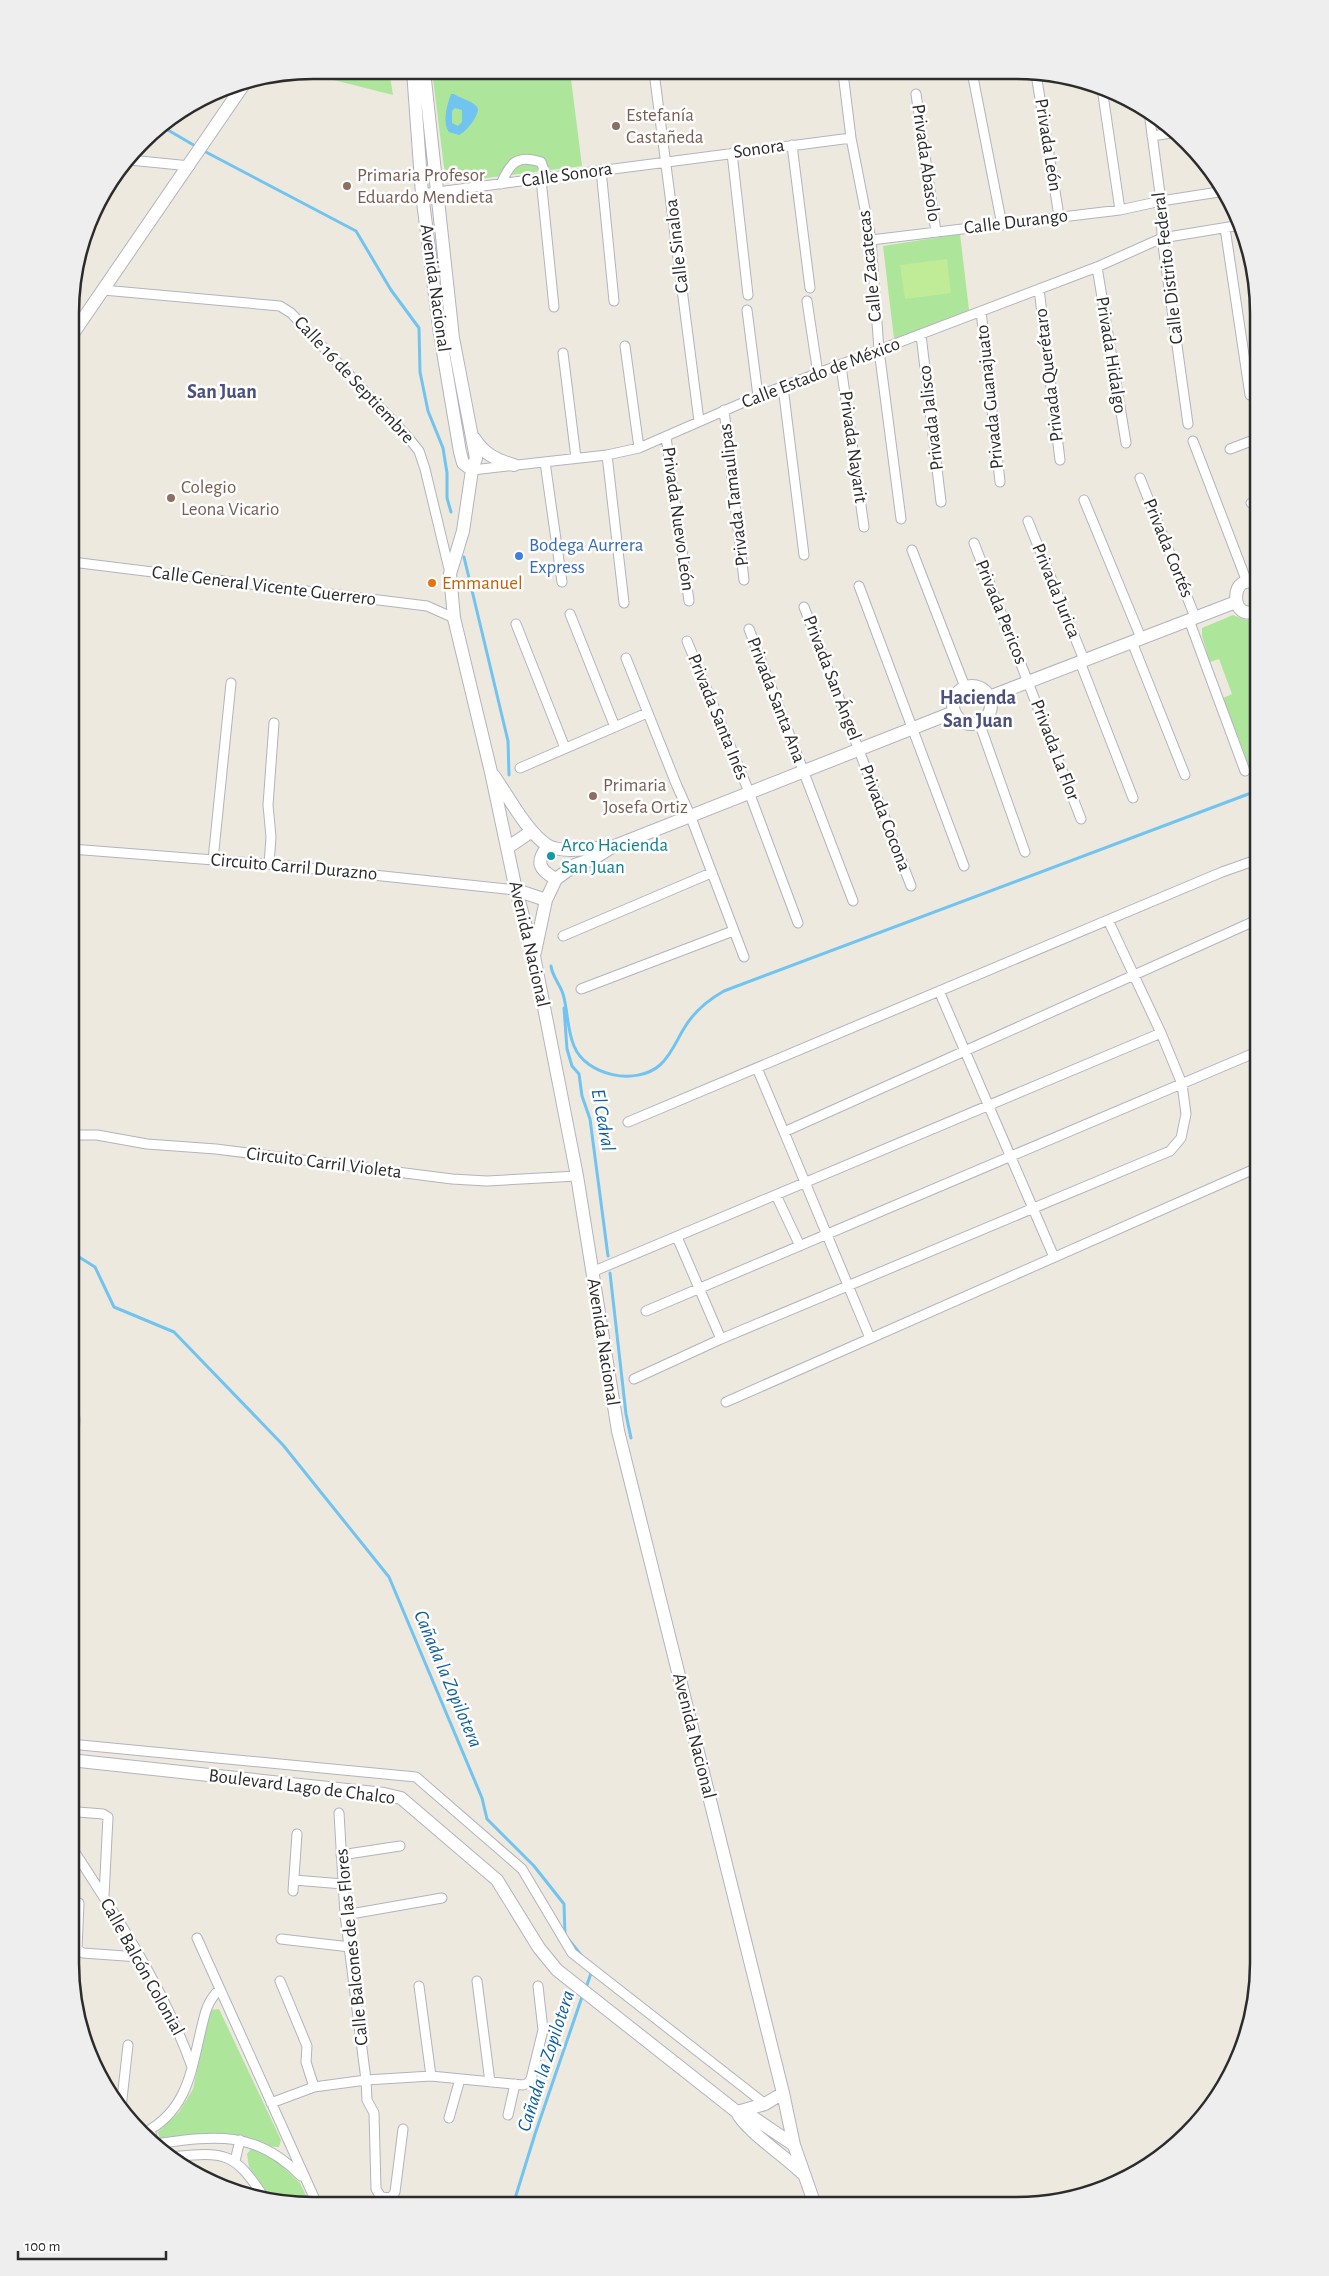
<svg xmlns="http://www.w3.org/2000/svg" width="1329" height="2276" font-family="'Alegreya Sans',sans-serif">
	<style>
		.green { fill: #ade59b }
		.pitch { fill: #c0ec97 }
		.water { fill: #71c3f0; fill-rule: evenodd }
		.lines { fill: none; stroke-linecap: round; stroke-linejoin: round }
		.stream { stroke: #71c3f0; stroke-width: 3 }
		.street-casing { stroke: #b2b3c0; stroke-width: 11 }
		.secondary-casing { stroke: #b2b3c0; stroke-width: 14 }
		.street { stroke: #fff; stroke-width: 9 }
		.secondary { stroke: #fff; stroke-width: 12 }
		.education-dot { fill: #8d6e63; stroke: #fff; stroke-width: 2 }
		.shop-dot { fill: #3f7fe0; stroke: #fff; stroke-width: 2 }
		.food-dot { fill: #e8710a; stroke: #fff; stroke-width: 2 }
		.culture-dot { fill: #0f9aa8; stroke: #fff; stroke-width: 2 }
		.labels { text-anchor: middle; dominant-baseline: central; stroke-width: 5; stroke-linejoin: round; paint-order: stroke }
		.education-label { font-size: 19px; fill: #785e54; stroke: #fff; text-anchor: start }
		.street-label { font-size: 19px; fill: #2c2c2c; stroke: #fff }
		.shop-label { font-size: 19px; fill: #366cbe; stroke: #fff; text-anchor: start }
		.food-label { font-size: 19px; fill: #c56008; stroke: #fff; text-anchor: start }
		.culture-label { font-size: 19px; fill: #0d838f; stroke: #fff; text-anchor: start }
		.neighbourhood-label { font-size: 20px; font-weight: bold; fill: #4b507e; stroke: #fff }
		.water-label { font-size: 20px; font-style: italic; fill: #0c60a1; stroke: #fff }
		.rim { fill: none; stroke: #2c2c2c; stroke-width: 2.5 }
	</style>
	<rect width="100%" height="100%" fill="#eee9df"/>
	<!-- green -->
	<path class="green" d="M313,70H389L393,95L302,72Z
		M432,71L625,72L571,79L582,166L446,183Z
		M960,234L969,310L894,339L883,246Z
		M1233,615L1246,620L1259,618V768L1251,771L1223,698L1232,694L1219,659L1210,662L1202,636V628Z
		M219,2009L281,2140L279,2147C263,2148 246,2137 230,2134C208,2131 182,2138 160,2141L158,2132L179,2112L193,2089L210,2010Z
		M251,2149L275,2160L300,2183L310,2204L274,2202L249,2167L247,2154Z"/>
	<!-- pitch -->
	<path class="pitch" d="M947,259L951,293L905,299L900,265Z"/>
	<!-- water -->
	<path class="water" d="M451,94H454C462,100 474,100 478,109C478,117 466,132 459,135L449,132C442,122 447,105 451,94ZM455,108L462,110V122L458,126L452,123V111Z"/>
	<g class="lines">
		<!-- stream -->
		<path class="stream" d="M161,126L197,147
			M202,150L356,231L391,290L419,328L420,372L428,411L443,448L447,473V498L451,512
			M464,557L508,741L509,775
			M551,966C552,976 560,984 563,994C568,1011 567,1030 574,1046C586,1076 636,1086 660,1065C671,1055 676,1042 683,1030C692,1014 708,1000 724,991L1259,790
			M564,1008L567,1049L572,1066L579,1074L582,1096L590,1119L608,1256
			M71,1252L95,1267L114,1307L174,1332L283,1445L389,1577L482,1798L487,1819L534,1866L564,1904L565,1935L581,1955
			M610,1273L626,1414L631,1438
			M586,1988L592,1970
			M513,2205L535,2134L583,1994"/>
		<!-- street casing -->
		<g class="street-casing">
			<path id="street" d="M654,72L699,421
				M843,73L851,138L871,240L879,350L901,519
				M1036,74L1059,216
				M973,77L1002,225
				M1102,88L1120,210
				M916,94L936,232
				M1149,112L1161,201L1162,238L1188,424
				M1152,136L1178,132
				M792,145L810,288
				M732,153L748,295
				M130,160L190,166
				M601,170L614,301
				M541,179L554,307
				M501,184C510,163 517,154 541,162L547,178
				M422,194L851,138
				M1225,228L1250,395
				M871,240L1120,210L1161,201L1225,191
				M1097,267L1126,443
				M1039,289L1060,460
				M103,290L280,306L291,313L407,436L419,451L425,469L450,573
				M807,301L818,374
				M747,310L758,396
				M981,311L1000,482
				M921,335L941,502
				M625,346L639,448
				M563,353L576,458
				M841,366L864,527
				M783,387L804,555
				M724,410L744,580
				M666,437L689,601
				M1193,441L1247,582
				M1230,449L1259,438
				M607,455L624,603
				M545,462L562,582
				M472,470L607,455L639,448L758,396L1097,267L1162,238L1241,225
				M1140,478L1195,617
				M1084,500L1141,638
				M1251,503L1259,501
				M1028,521L1084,660
				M974,543L1081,819
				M912,550L965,687
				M72,562L427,606L454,618
				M859,586L964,866
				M804,607L911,886
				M570,614L615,727
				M1189,620L1245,771
				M516,624L565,748
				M749,629L853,901
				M687,641L749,792L798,923
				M1132,642L1185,775
				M626,658L677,786L690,815L744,957
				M1080,662L1133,798
				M979,722L1025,852
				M520,768L647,713
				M71,849L278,865L516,890
				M213,860L231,683
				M269,864L271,837L268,805L274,723
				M563,936L711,873
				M581,989L733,931
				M939,991L1054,1257
				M757,1068L784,1132L1259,919
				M628,1122L1222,872L1259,859
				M784,1132L870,1338
				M71,1135H97L147,1144L216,1149L452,1179L487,1181L577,1176
				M776,1195L800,1246
				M677,1237L721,1339
				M592,1272L1161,1033
				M646,1311L1259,1051
				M634,1379L721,1339L1170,1151L1181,1138L1186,1114L1182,1084L1161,1033L1108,920
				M726,1402L1259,1167
				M71,1486L75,1420L71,1377
				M70,1744L416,1777L522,1869L572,1953L765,2104
				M78,1812L103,1814L108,1817L104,1896
				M339,1813L345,1915L366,2080L367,2100L374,2113L376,2189L381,2197L391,2198L395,2192L403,2129
				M70,1845C116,1915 164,1988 192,2067
				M341,1855L400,1846
				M294,1880L343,1884
				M293,1891L297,1834
				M79,1903L77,1949L83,1953L139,1957
				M345,1915L442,1898
				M197,1938L317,2204
				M281,1939L350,1947
				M280,1981L307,2046L306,2062L314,2087
				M477,1981L490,2082
				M419,1986L431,2076
				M271,2103L314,2087L366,2080L431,2076L523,2085L528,2083L531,2079L543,2030L538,1986
				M121,2108L128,2045
				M508,2115L515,2084
				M449,2118L460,2079
				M150,2130L154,2144C214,2136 255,2129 301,2176
				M144,2133C187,2111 191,2072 201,2030C205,2013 207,2001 220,1989
				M167,2157C224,2152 233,2149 265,2199
				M235,2161L240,2140"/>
		</g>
		<!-- secondary casing -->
		<g class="secondary-casing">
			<path id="secondary" d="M413,71L422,194L440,334L460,452L463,463L472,470
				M424,71L453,338L476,458L472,470L463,531L450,574L454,618L491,772L516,890L534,956L577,1176L618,1431L783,2093L794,2145L815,2205
				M72,335L244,84
				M474,438C484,454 496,460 514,465
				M1259,609C1228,627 1229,567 1259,585
				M953 705a19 19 0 1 1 38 0a19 19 0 1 1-38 0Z
				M989,697L1236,602
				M494,776C508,796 527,832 547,845C561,854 593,848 609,847
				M548,846C535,862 539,870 556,879
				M507,848L532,831
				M516,890L546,900
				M535,952L546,900L556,879L575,865L593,859L612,847L954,712
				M70,1760L384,1794L401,1798L497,1880L539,1948L557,1970L737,2112L754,2118L794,2145
				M737,2112C743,2128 787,2158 802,2173
				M737,2112L765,2104L783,2093"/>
		</g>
		<!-- street -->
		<use href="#street" class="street"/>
		<!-- secondary -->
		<use href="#secondary" class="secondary"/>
	</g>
	<!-- markers -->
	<g class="education-dot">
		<circle cx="616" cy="126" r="5"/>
		<circle cx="347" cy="186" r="5"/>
		<circle cx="171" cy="498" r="5"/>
		<circle cx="593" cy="796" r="5"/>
	</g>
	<circle class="shop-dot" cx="519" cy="556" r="5"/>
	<circle class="food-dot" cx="432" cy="583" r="5"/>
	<circle class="culture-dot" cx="551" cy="856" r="5"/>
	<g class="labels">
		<!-- education labels -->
		<g class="education-label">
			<text x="626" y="115">Estefanía<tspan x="626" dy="22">Castañeda</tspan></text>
			<text x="357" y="175">Primaria Profesor<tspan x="357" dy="22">Eduardo Mendieta</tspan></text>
			<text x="181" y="487">Colegio<tspan x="181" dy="22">Leona Vicario</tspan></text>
			<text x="603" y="785">Primaria<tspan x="603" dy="22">Josefa Ortiz</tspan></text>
		</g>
		<!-- street labels -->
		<g class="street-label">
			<text transform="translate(1048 145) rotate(81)">Privada León</text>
			<text transform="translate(759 149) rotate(-8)">Sonora</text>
			<text transform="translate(926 163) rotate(82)">Privada Abasolo</text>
			<text transform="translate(567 175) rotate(-8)">Calle Sonora</text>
			<text transform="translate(1016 222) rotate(-7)">Calle Durango</text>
			<text transform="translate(677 246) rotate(-97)">Calle Sinaloa</text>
			<text transform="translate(870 266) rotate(-96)">Calle Zacatecas</text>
			<text transform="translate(1168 268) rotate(-97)">Calle Distrito Federal</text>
			<text transform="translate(435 288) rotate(82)">Avenida Nacional</text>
			<text transform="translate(1111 355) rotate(81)">Privada Hidalgo</text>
			<text transform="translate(821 373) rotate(-21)">Calle Estado de México</text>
			<text transform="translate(1049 375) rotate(-97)">Privada Querétaro</text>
			<text transform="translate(354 380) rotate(47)">Calle 16 de Septiembre</text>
			<text transform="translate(990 397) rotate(-96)">Privada Guanajuato</text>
			<text transform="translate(931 418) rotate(-97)">Privada Jalisco</text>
			<text transform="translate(853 447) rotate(82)">Privada Nayarit</text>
			<text transform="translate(734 495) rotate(-97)">Privada Tamaulipas</text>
			<text transform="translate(678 519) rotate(82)">Privada Nuevo León</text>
			<text transform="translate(1168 548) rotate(68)">Privada Cortés</text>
			<text transform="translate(264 586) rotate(7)">Calle General Vicente Guerrero</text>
			<text transform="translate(1056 591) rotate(68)">Privada Jurica</text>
			<text transform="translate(1001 612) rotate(68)">Privada Pericos</text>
			<text transform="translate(832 678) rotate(69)">Privada San Ángel</text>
			<text transform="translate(776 700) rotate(69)">Privada Santa Ana</text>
			<text transform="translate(718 717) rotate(68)">Privada Santa Inés</text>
			<text transform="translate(1055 750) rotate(69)">Privada La Flor</text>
			<text transform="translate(885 818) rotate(69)">Privada Cocona</text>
			<text transform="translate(294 867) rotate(5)">Circuito Carril Durazno</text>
			<text transform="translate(529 944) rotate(77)">Avenida Nacional</text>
			<text transform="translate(324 1163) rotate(7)">Circuito Carril Violeta</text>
			<text transform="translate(603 1342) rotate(81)">Avenida Nacional</text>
			<text transform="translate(694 1736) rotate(76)">Avenida Nacional</text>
			<text transform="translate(302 1787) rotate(7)">Boulevard Lago de Chalco</text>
			<text transform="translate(352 1947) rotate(-96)">Calle Balcones de las Flores</text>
			<text transform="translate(142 1967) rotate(61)">Calle Balcón Colonial</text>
		</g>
		<!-- shop labels -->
		<g class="shop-label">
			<text x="529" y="545">Bodega Aurrera<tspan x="529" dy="22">Express</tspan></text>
		</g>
		<!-- food labels -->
		<g class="food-label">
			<text x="442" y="583">Emmanuel</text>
		</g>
		<!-- culture labels -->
		<g class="culture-label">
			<text x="561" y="845">Arco Hacienda<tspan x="561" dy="22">San Juan</tspan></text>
		</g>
		<!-- neighbourhood labels -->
		<g class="neighbourhood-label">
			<text x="222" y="392">San Juan</text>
			<text x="978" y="698">Hacienda<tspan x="978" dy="23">San Juan</tspan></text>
		</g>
		<!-- water labels -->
		<g class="water-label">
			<text transform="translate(603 1120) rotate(80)">El Cedral</text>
			<text transform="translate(448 1679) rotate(67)">Cañada la Zopilotera</text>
			<text transform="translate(546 2061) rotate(-72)">Cañada la Zopilotera</text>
		</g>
	</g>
	<!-- crop -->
	<path d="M0 0H1329V2276H0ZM313 79H1016A234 234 0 0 1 1250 313V1963A234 234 0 0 1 1016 2197H313A234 234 0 0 1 79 1963V313A234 234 0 0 1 313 79Z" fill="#eee" fill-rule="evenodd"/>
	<path class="rim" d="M313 79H1016A234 234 0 0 1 1250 313V1963A234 234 0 0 1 1016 2197H313A234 234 0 0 1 79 1963V313A234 234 0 0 1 313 79Z"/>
	<!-- scale -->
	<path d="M18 2251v8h148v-8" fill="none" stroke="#2c2c2c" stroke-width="2.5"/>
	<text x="25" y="2251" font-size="15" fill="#2c2c2c" stroke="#ffffff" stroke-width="4" paint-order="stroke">100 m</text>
</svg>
